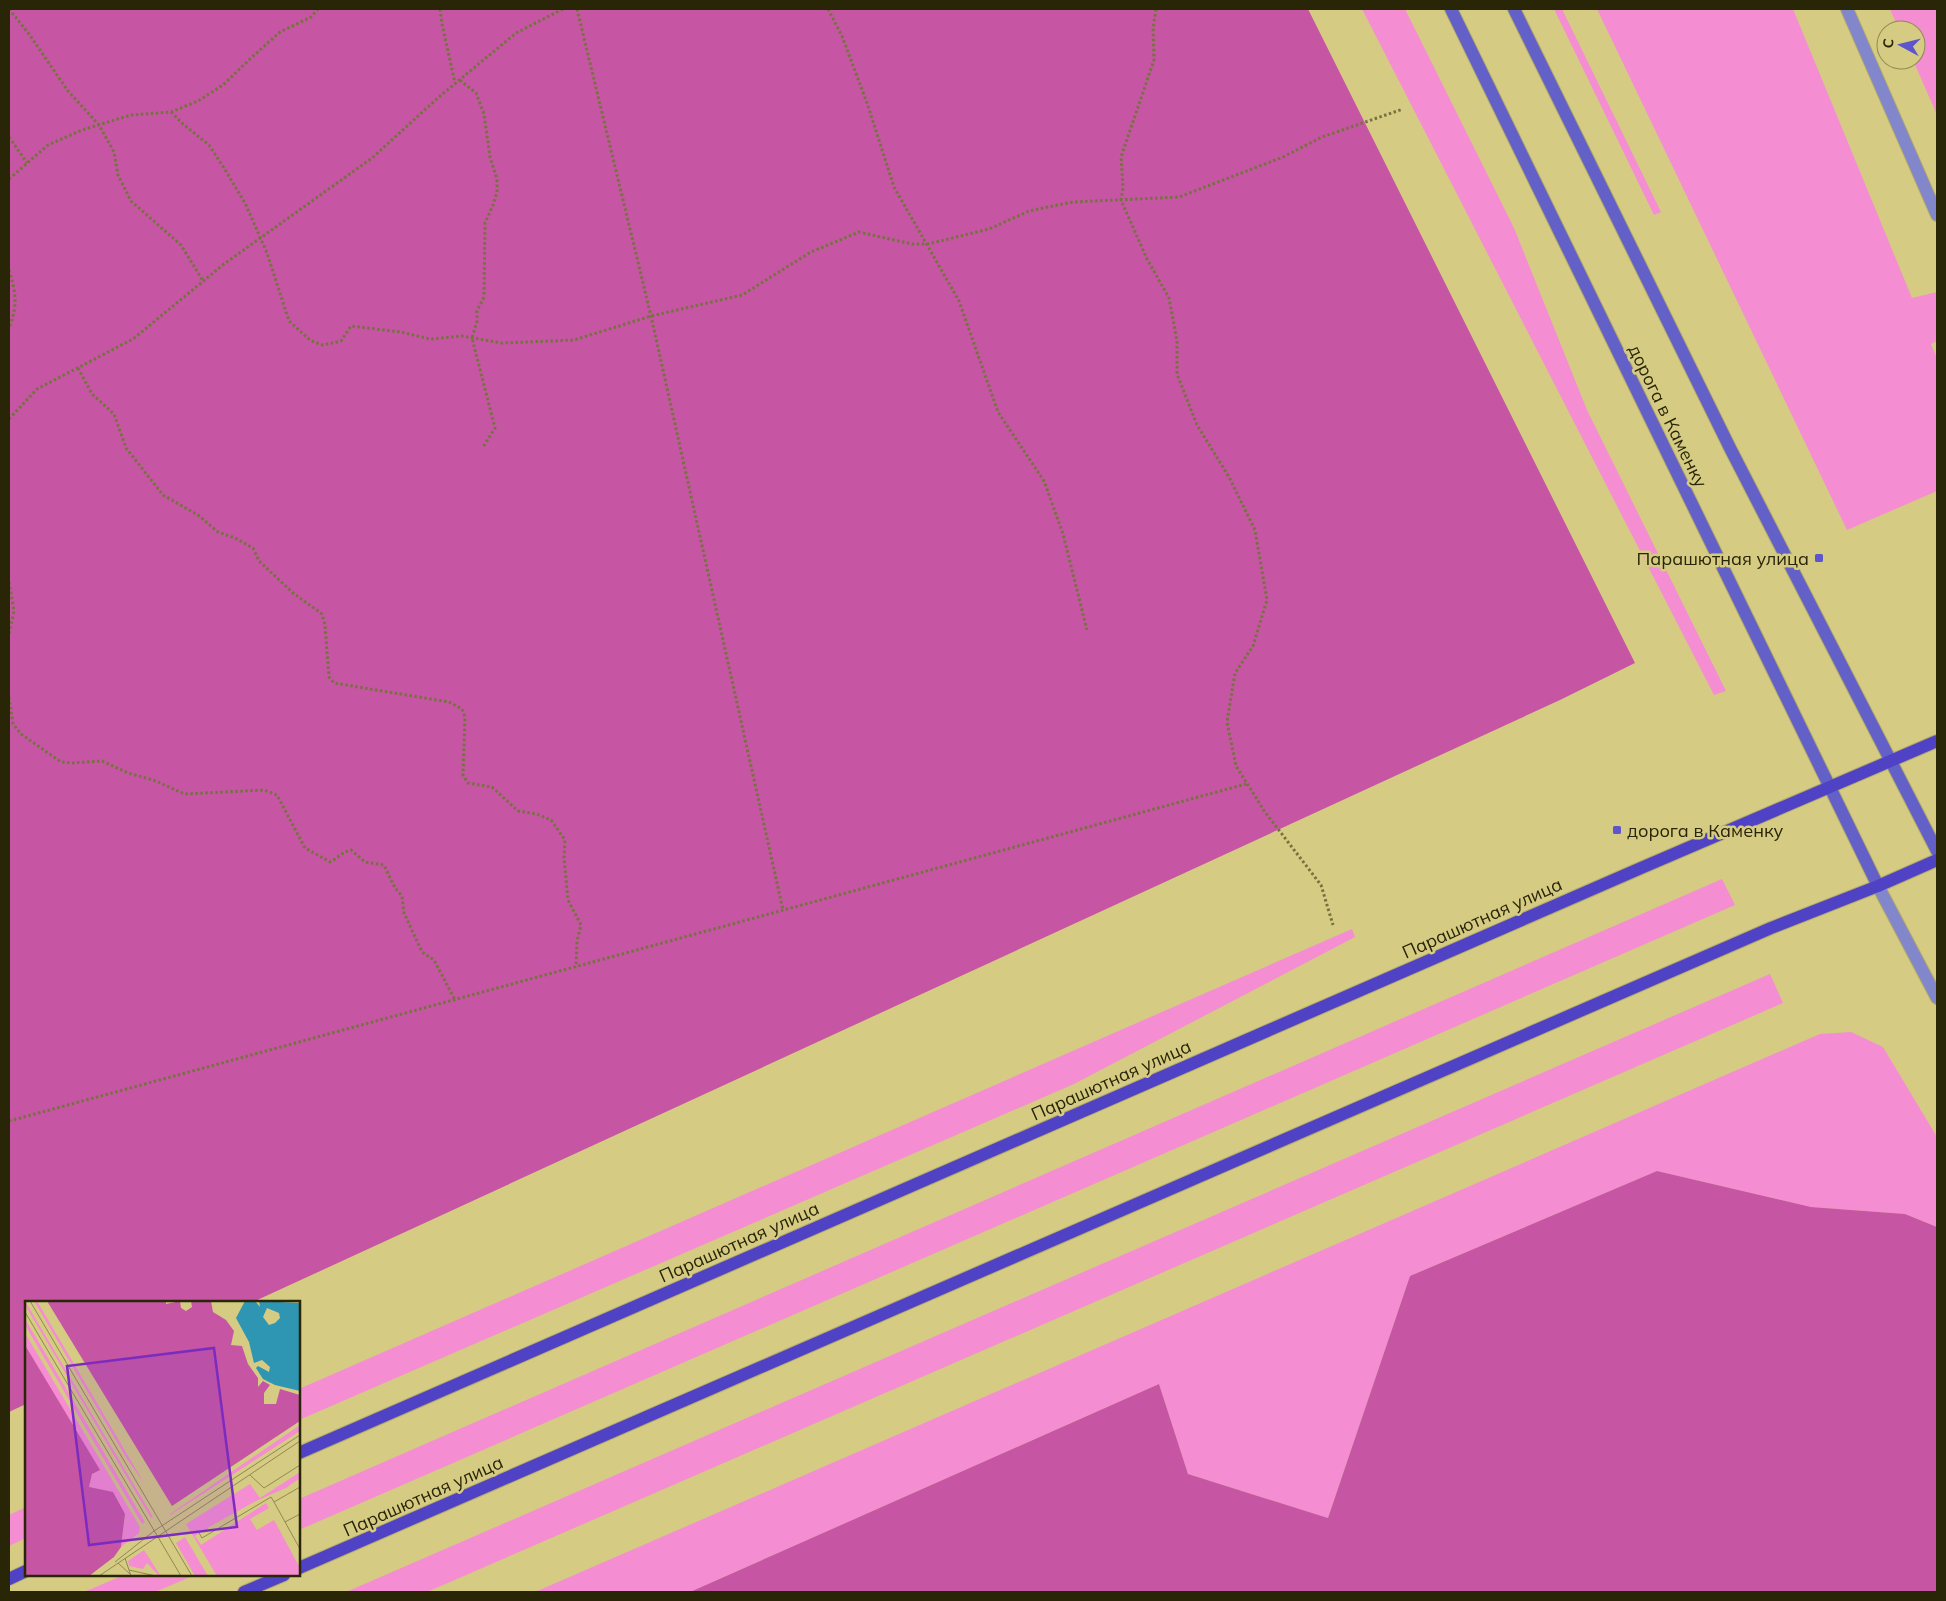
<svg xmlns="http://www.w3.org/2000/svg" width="1946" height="1601" font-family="Mulish,sans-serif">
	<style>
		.green { fill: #f58dd2 }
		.forest { fill: #c656a4 }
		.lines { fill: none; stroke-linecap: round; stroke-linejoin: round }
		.service-casing { stroke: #b3aa6a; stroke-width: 14 }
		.minor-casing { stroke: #b3aa6a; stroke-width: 14 }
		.secondary-casing { stroke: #b3aa6a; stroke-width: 14 }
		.primary-casing { stroke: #b3aa6a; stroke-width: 14 }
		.path { stroke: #77713f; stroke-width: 3; stroke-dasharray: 2.5 2.5; stroke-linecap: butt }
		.service { stroke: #8286cb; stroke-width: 12 }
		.minor { stroke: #8286cb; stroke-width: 12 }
		.secondary { stroke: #6361c8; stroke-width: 12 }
		.primary { stroke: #5042c4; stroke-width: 12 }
		.poi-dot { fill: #5d55ce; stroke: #d5cb83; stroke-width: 2 }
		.labels { text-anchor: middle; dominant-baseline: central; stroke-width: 5; stroke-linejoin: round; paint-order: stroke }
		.street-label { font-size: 18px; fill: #292507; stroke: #d5cb83 }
		.poi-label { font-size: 18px; fill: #292507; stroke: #d5cb83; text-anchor: end }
		.inset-road { fill: none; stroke: #908951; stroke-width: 1 }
		.view { fill: #7b2cbf; fill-opacity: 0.15; stroke: #7b2cbf; stroke-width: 2.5 }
		.inset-edge { fill: none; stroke: #292507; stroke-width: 2.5 }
	</style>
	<rect width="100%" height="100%" fill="#d5cb83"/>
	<!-- green -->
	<path class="green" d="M1362,9H1405L1514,228L1587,410L1726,691L1714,695Z
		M1554,9H1562L1661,212L1654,215Z
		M1597,9H1793L1912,298L1937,292V341L1931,344L1937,358V491L1847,530Z
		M1890,9H1937V115L1913,60H1916V30H1899Z
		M1722,879L1735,905L299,1530V1499Z
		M1352,929L1355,937L1074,1084L299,1420V1389Z
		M1770,974L1783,1003L427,1592H346Z
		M1851,1032L1883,1047L1937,1137V1227L1905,1214L1811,1207L1657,1171L1410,1276L1328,1518L1188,1474L1159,1384L690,1592H535L1820,1034Z
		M26,1507V1538L9,1546V1515Z
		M124,1575H195L155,1592H84Z"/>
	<!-- forest -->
	<path class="forest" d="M9,9H1308L1635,663L1560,700L253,1302H26V1404L9,1412Z
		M1657,1171L1811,1207L1905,1214L1937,1227V1592H690L1159,1384L1188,1474L1328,1518L1410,1276Z"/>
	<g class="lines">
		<!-- service casing -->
		<g class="service-casing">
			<path id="service" d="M1847,9L1937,215"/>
		</g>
		<!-- minor casing -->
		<g class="minor-casing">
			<path id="minor" d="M1878,886L1937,998"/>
		</g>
		<!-- secondary casing -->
		<g class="secondary-casing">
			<path id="secondary" d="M1451,9L1878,886
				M1514,9L1730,448L1937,851"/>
		</g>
		<!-- primary casing -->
		<g class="primary-casing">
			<path id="primary" d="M299,1453L1641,868L1937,741
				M299,1568L1771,928L1878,886L1937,860
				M9,1579L26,1571
				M244,1592L284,1575"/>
		</g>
		<!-- path -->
		<path class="path" d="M9,9L29,34L68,91L99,125L114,152L118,175L131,201L181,245L203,281
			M440,9L442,24L455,83
			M577,9L651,316L783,910
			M828,9L842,36L867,103L894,187L959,301L998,412L1044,481L1063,534L1087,630
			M1156,9L1153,28L1154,60L1121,157L1123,188L1121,200L1147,259L1169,298L1177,341V374L1197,425L1229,477L1255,530L1267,600L1253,646L1235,673L1227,722L1236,766L1265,812L1321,885L1333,925
			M460,80L476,93L484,114L490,157L497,179V192L493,205L485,223L484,297L477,311V321L472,338L495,428L483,447
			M171,112L183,124L209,145L224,168L245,203L267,253L289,321L311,341L323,345L341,341L351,326L401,332L430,339L462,336L502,343L574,340L651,316L742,295L811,252L859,232L912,244H928L989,229L1029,211L1073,202L1179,197L1283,157L1322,137L1403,109
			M9,137L27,163
			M9,179L48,145L82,130L131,115L171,112L198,101L223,85L251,58L280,32L311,17L318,9
			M9,270C16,293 18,305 9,328
			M78,368L92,394L114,414L126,448L163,495L198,515L218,532L235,538L253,548L259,561L293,593L322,614L325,625L329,677L334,683L449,702L462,709L465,717L463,775L468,783L492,787L518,811L537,814L551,820L565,840L564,858L568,900L581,925L577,941L576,967
			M9,419L37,389L133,339L224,264L372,158L440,96L516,33L563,9
			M9,582L14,611L9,634
			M9,697L13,724L21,734L61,762L71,763L102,761L128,773L156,781L184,794L264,790L277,795L305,848L330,862C338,858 342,852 351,850L365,862L384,865L395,888L402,896L404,913L422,952L434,960L455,1000
			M9,1121L1246,784"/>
		<!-- service -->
		<use href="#service" class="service"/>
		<!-- minor -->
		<use href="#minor" class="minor"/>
		<!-- secondary -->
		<use href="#secondary" class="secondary"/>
		<!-- primary -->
		<use href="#primary" class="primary"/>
	</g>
	<!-- markers -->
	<g class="poi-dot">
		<rect x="1814" y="553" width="10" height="10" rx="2.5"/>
		<rect x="1612" y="825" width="10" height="10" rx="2.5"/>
	</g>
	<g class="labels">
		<!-- street labels -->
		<g class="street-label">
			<text transform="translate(1668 416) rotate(64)">дорога в Каменку</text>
			<text transform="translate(1482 918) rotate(-24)">Парашютная улица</text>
			<text transform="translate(1111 1080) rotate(-24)">Парашютная улица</text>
			<text transform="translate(739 1242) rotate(-24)">Парашютная улица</text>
			<text transform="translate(423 1496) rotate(-24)">Парашютная улица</text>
		</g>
		<!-- poi labels -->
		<g class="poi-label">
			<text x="1809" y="558">Парашютная улица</text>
			<text x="1627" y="830" text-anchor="start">дорога в Каменку</text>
		</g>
	</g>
	<!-- overview -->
	<g transform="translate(25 1301)">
		<rect width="275" height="275" fill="#d5cb83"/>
		<path d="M0,0L128,216L126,217L0,4ZM9,0H12L119,182L102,158ZM0,18L120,221L117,223L0,24ZM0,32L115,226L114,232L96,246L100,213L64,186L67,173L74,169L0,44ZM275,124V130L145,214V213ZM275,171V177L261,187L233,199L184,226L181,231L179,229L170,235L176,244L241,202L244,207L225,218L232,229L249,219L275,267V275H192L161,223L225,183L235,197ZM160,236L183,275H170L151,242ZM119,249L135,274L134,275L122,262L118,268L104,265L103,260Z" fill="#f58dd2"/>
		<path d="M22,0H141V3L155,0L156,7L161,10L167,6L166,0H186L188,11L201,19L209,30L206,44L217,45L223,63L233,77V86L238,80L245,84L239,92V103H251L255,88L275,94V120L147,205ZM0,44L75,169L67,173L64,186L88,191L100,213L96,246L89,256L64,275H0Z" fill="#c656a4"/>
		<path d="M220,0H230L235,6L234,0L275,2V90L250,84L238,78L231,67L233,65L244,71L245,66L237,59L229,62L224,41L211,17ZM242,7L254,12L255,17L250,22L244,24L238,16Z" fill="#2e95b2" fill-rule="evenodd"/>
		<path class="inset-road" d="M5,0L167,275M0,11L156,275M225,174L239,187L275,164M275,186L249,201L275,248M260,221L275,213M129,230L275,134M174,232L177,237L246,196L249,201M132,236L275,140M100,257L106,275M90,261L129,230M93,262L105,273M104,269L131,275M74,275L132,236"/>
		<path class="view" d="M189,47L212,226L64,244L42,65Z"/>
		<rect width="275" height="275" class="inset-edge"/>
	</g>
	<!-- border -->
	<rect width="1946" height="1601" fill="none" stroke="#292507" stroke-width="20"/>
	<!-- north arrow -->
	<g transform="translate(1901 45) rotate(277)"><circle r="24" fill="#d5cb83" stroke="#908951"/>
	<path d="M0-4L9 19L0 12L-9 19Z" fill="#5d55ce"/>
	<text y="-8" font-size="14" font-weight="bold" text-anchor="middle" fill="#292507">С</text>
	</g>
</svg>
